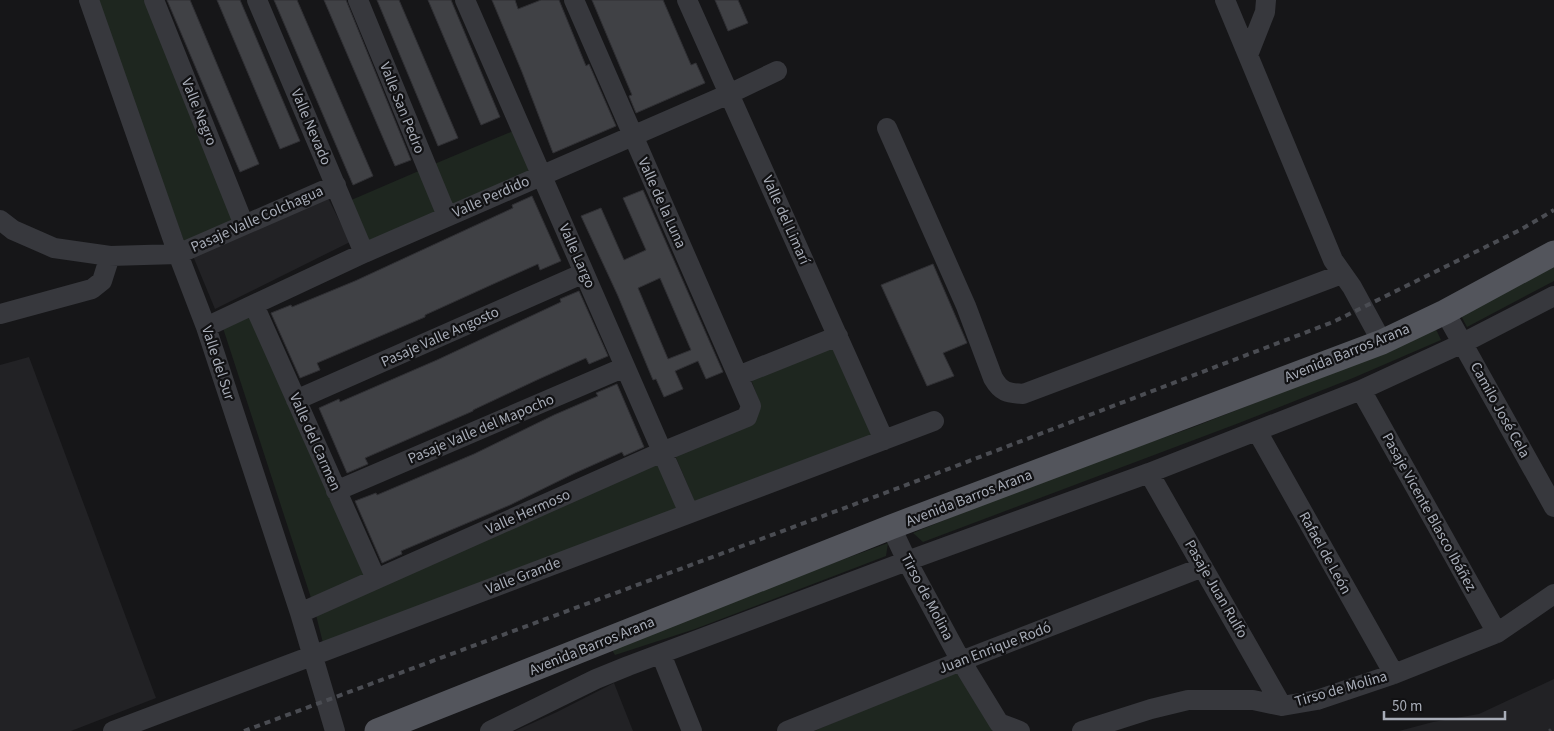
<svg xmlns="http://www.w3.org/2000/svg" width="1554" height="731" font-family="'Source Sans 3',sans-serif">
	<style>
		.built { fill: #222225 }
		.green { fill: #1e261f }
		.building { fill: #404145; stroke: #303034; fill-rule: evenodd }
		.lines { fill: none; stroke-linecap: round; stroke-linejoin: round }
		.path { stroke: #3d3f44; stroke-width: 3; stroke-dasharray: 2.5 4; stroke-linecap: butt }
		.minor { stroke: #37383d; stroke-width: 20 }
		.major { stroke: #53555c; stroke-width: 25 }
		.rail { stroke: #4a4c52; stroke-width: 4; stroke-dasharray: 6 5; stroke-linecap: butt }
		.labels { text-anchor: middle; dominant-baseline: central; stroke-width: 4.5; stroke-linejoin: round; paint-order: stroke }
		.street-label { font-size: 15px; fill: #a8adb8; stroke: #111113 }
	</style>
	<rect width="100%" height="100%" fill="#161618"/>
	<!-- built -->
	<path class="built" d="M328,198L350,242L215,309L193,256Z
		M29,357L156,698L71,731H0V365Z
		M1554,679V731H1399L1433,722L1479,714Z
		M614,683L633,731H515L557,712Z"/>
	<!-- green -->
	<path class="green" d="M97,0H150L238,223L186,247Z
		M518,129L536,171L451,208L432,165Z
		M421,170L440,213L367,245L349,201Z
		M1554,261V281L1467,327L1459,312Z
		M251,312L370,579L313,604L222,325Z
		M1434,325L1441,340L1353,378L1239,423L923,542L913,533L1037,482L1191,428L1334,372Z
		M840,339L881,435L696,505L674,453L751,420L761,406L750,377Z
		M665,457L687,508L324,647L316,615Z
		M888,543L886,556L695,629L615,655L609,645Z
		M955,671L996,731H814Z"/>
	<!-- building -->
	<path class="building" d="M167,0H190L259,164L240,172Z
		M217,0H240L300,141L280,149Z
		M274,0H297L373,176L353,185Z
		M324,0H346L411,160L395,166Z
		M377,0H399L458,138L438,146Z
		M428,0H451L500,117L481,125Z
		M492,0H515L518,9L541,0H559L586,66L589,64L616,126L553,153L522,72Z
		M592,0H663L691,65L696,63L705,83L636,113L629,96L632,95Z
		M715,0H738L748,23L728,31Z
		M643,190L723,372L706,379L698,361L675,371L683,389L664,397L656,379L653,380L618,296L581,216L601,208L624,260L646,250L623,198ZM660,278L691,350L668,359L638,288Z
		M532,196L561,261L540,270L538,264L491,285L425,315V317L317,363L320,370L300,378L271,313L291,305L292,307L355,281L513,208L512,205Z
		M933,264L967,343L943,353L954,376L927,386L881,285Z
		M579,291L608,356L589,364L586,358L539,379L473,410V411L365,458L368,464L347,473L319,408L339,399L340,402L437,360L561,302L560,299Z
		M617,384L644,447L624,456L622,452L575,473L510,505L401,551L402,554L382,563L355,501L376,493L377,495L474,454L554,415L598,396L596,393Z"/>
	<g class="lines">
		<!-- path -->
		<path class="path" d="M1549,731L1554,727"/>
		<!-- minor -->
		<path class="minor" d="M89,0L178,254L206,327L300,613L335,731
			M154,0L244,225
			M257,0L364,253
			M358,0L447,216
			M465,0L689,513
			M687,0L884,440
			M1225,0L1333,260L1352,287L1382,342
			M1248,55L1265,12L1266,0
			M887,128L966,306L993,378C1001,392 1007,393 1023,394L1342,274
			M0,220L13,230L54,248L110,256L178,254L336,185
			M254,305L376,579
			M1445,312L1554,507
			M0,314L92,289L102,281L110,256
			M206,327L364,253L729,94L777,71
			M738,376L838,336
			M1361,390L1497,633
			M296,400L584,273
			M1257,431L1394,674
			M1149,473L1282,706
			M336,491L625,367
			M891,527L907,561L961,661L999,723L1020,731
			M300,613L662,452L747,417L751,406L574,0
			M661,654L692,731
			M113,731L934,421
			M490,731L596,679L628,666L907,561L1149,473L1361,390L1463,343L1554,296
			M787,731L961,661L1203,567
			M1082,731L1151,709L1188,700H1253L1282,706L1317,700L1394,674L1497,633L1554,594"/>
		<!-- major -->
		<path class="major" d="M377,731L891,527L1382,342L1445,312L1554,253"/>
		<!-- rail -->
		<path class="rail" d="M244,731L901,487L1333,322L1520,230L1554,210"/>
	</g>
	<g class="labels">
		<!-- street labels -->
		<g class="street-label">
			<text transform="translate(402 108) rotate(68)">Valle San Pedro</text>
			<text transform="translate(199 112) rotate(68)">Valle Negro</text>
			<text transform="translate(311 127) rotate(67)">Valle Nevado</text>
			<text transform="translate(491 197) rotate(-24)">Valle Perdido</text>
			<text transform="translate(662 203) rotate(66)">Valle de la Luna</text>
			<text transform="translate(257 219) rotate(-24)">Pasaje Valle Colchagua</text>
			<text transform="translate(786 220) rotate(66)">Valle del Limarí</text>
			<text transform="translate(577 256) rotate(66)">Valle Largo</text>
			<text transform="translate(440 337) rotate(-24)">Pasaje Valle Angosto</text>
			<text transform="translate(1347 353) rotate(-22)">Avenida Barros Arana</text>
			<text transform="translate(218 363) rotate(72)">Valle del Sur</text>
			<text transform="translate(1500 410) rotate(61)">Camilo José Cela</text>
			<text transform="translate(481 429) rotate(-23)">Pasaje Valle del Mapocho</text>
			<text transform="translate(315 442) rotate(66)">Valle del Carmen</text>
			<text transform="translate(969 498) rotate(-21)">Avenida Barros Arana</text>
			<text transform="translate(528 512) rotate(-24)">Valle Hermoso</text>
			<text transform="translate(1429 512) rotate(61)">Pasaje Vicente Blasco Ibáñez</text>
			<text transform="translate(1325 553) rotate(61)">Rafael de León</text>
			<text transform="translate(523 576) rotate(-21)">Valle Grande</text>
			<text transform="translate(1216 589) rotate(60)">Pasaje Juan Rulfo</text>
			<text transform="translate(927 597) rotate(62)">Tirso de Molina</text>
			<text transform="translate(592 646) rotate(-22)">Avenida Barros Arana</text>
			<text transform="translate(995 648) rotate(-21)">Juan Enrique Rodó</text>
			<text transform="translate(1341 689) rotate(-16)">Tirso de Molina</text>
		</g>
	</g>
	<!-- scale -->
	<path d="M1384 711v8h121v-8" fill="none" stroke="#a8adb8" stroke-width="2.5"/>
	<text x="1392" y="711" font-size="15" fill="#a8adb8" stroke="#111113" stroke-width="4" paint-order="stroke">50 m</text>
</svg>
